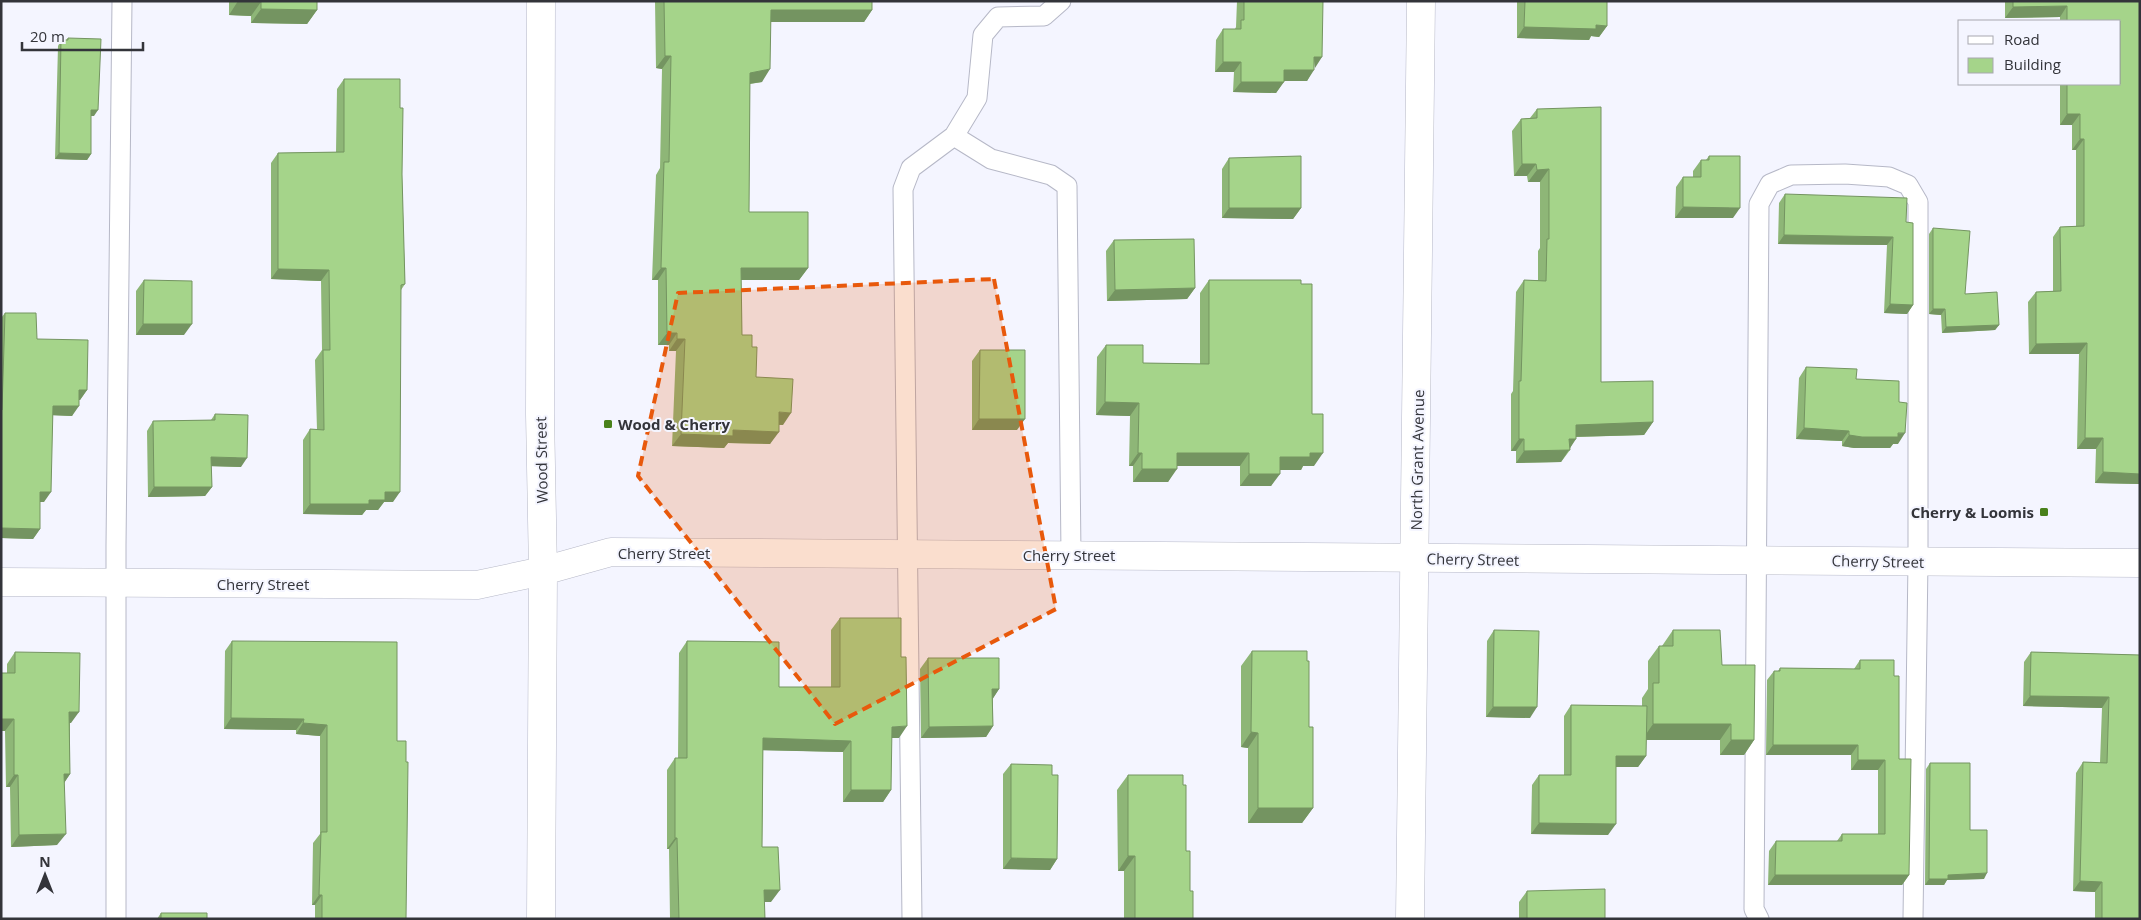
<svg xmlns="http://www.w3.org/2000/svg" width="2141" height="920" font-family="'Open Sans',sans-serif">
	<style>
		.lines { fill: none; stroke-linecap: round; stroke-linejoin: round }
		.service-casing { stroke: #b6b8c7; stroke-width: 21 }
		.minor-casing { stroke: #b6b8c7; stroke-width: 29 }
		.tertiary-casing { stroke: #b6b8c7; stroke-width: 29 }
		.service { stroke: #fff; stroke-width: 19 }
		.minor { stroke: #fff; stroke-width: 28 }
		.tertiary { stroke: #fff; stroke-width: 28 }
		.wall { fill: #8eb677 }
		.shaded-wall { fill: #749461 }
		.building { fill: #a5d48a; stroke: #749461 }
		.marked { fill: #e8590c; fill-opacity: 0.2; stroke: #e8590c; stroke-width: 4; stroke-dasharray: 10 6; stroke-linejoin: round }
		.poi-dot { fill: #49811b; stroke: #f4f5ff; stroke-width: 2 }
		.labels { text-anchor: middle; dominant-baseline: central; stroke-width: 4; stroke-linejoin: round; paint-order: stroke }
		.poi-label { font-size: 15px; font-weight: bold; fill: #33343a; stroke: #f4f5ff; text-anchor: start }
		.street-label { font-size: 15px; fill: #33343a; stroke: #f4f5ff }
	</style>
	<rect width="100%" height="100%" fill="#f4f5ff"/>
	<g class="lines">
		<!-- service casing -->
		<g class="service-casing">
			<path id="service" d="M954,136L977,98L983,35L998,17L1044,16L1061,1
				M116,919V545L122,1
				M912,919L903,189L911,168L954,136L991,159L1051,175L1067,186L1071,554
				M1759,919L1754,909L1759,204L1770,184L1791,175L1845,174L1889,177L1908,185L1918,202V561L1913,919"/>
		</g>
		<!-- minor casing -->
		<g class="minor-casing">
			<path id="minor" d="M1,582L477,585L543,571L540,414L541,1
				M1410,919L1421,1"/>
		</g>
		<!-- tertiary casing -->
		<g class="tertiary-casing">
			<path id="tertiary" d="M541,919L543,571L611,552L2140,563"/>
		</g>
		<!-- service -->
		<use href="#service" class="service"/>
		<!-- minor -->
		<use href="#minor" class="minor"/>
		<!-- tertiary -->
		<use href="#tertiary" class="tertiary"/>
	</g>
	<!-- wall -->
	<path class="wall" d="M229,1H317V10L307,24L251,23V16L229,15Z
		M655,1H872V10L864,22H771L762,82L750,84L749,212L808,268L799,280H741L742,335L752,347L756,377L783,425H779L770,444L728,443L724,448L672,446L676,351H669V345H658V280H652L656,175L660,168L662,69L656,68Z
		M1237,1H1323L1314,68L1307,81H1284L1276,93L1233,92L1234,72H1215L1216,40L1223,29H1235L1236,27Z
		M1517,1H1607V26L1599,37L1591,36L1589,40L1517,38Z
		M2005,1H2140L2139,484L2095,483L2096,449H2077L2079,354H2029L2028,302L2036,292L2053,291V237L2060,227L2076,226V150H2072V125H2060V84H2120V21H2060V17L2005,18Z
		M68,38L94,116H91V154L87,160L55,159L58,46L61,40H66Z
		M344,79L400,108L405,284L401,290L393,502H384L378,510H366L362,515L303,514V440L310,429L317,430L315,360L322,350L321,281L271,279V163L278,153L336,152L337,89Z
		M1537,109L1601,382L1653,422L1644,435L1576,437L1570,448V450L1561,462L1516,463V451H1511V394L1513,391L1516,292L1524,280H1538V251L1540,248V182H1528L1527,176H1514L1512,131L1521,119L1530,118Z
		M1709,156L1733,218H1675L1676,187L1683,177H1693V171L1701,160H1706Z
		M1229,158L1301,208L1293,219L1222,218V169Z
		M1785,194L1906,222L1913,305L1907,314L1884,313L1887,245L1778,244L1779,203Z
		M1933,228L1965,294L1999,325L1995,330L1942,333L1941,315L1929,314V234Z
		M1114,240L1195,288L1187,299L1107,301L1106,251Z
		M144,280L184,335H136V291Z
		M1209,280L1312,414L1314,466H1303L1301,470H1280L1271,486H1240V466H1177L1168,482H1133V466H1129L1130,416L1096,415L1097,357L1106,345L1143,363L1200,364V293Z
		M5,313L37,339L87,390L80,400H79L72,416L53,415L44,502H40V529L33,539L1,538V318Z
		M980,350L1017,430H972V361Z
		M1806,367L1856,379L1898,444H1893L1890,448H1854L1842,446V441L1796,439L1799,378Z
		M215,414L241,467L211,466L212,487L205,496L148,497L147,431L153,421L211,420Z
		M840,618L899,738H891V790L883,802H843V752L763,750L762,847L771,902H764L765,919H670L669,849H667V770L675,758H678L679,653L687,641L779,687H831V630Z
		M1494,630L1530,718L1486,717L1487,641Z
		M1673,630L1722,665L1754,740L1744,755H1720V740H1646V756L1638,767H1616L1608,835L1531,834L1532,785L1539,775H1564V716L1571,705L1642,706V698L1648,689V661L1659,646H1662Z
		M232,641L397,741L406,919H315V905H312L313,843L320,834V736L296,734V730L224,729L225,651Z
		M1252,651L1309,727L1313,808L1302,823H1248V748L1241,747V666Z
		M15,652L71,723H70V774L64,783L57,845L11,847L10,787H6L5,731H1L7,673V664Z
		M2031,652L2140,655V919H2095V892L2073,891L2076,773L2083,762L2100,763L2102,708L2023,706L2024,662Z
		M928,658L999,689L993,698V726L986,737L921,738L920,669Z
		M1860,660L1894,676L1899,759L1909,875L1902,885H1768L1769,851L1776,841H1837L1842,834H1878V770H1851V755H1766L1767,680L1774,671H1778L1780,668L1854,669Z
		M1930,763L1970,830L1984,879L1947,880L1944,885H1925L1926,769Z
		M1011,764L1052,775L1057,859L1050,870L1003,869V774Z
		M1128,775L1186,851L1193,919H1124V871H1118L1117,790Z
		M1527,891L1605,919H1519V902Z
		M161,913L207,919H157Z"/>
	<!-- shaded-wall -->
	<path class="shaded-wall" d="M238,1L261,2L251,16L229,15Z
		M2067,6L2060,17L2005,18L2013,7Z
		M261,9L317,10L307,24L251,23Z
		M771,10H872L864,22H763Z
		M1596,25L1607,26L1599,37L1591,36L1589,40L1517,38L1524,27Z
		M665,56H671L662,69L656,68Z
		M1314,57H1322L1315,68Z
		M1223,62H1241L1234,72H1215Z
		M770,69L762,82L741,85L750,73Z
		M1284,70H1314L1307,81H1276Z
		M1241,82H1284L1276,93L1233,92Z
		M91,110H98L94,116H87Z
		M2067,114H2080L2072,125H2060Z
		M2080,139H2084L2076,150H2072Z
		M59,153L91,154L87,160L55,159Z
		M1522,164H1536L1527,176H1514Z
		M1549,169L1540,182H1528L1537,170Z
		M1683,207L1740,208L1733,218H1675Z
		M1229,208H1301L1293,219L1222,218Z
		M1784,235L1893,237L1887,245L1778,244Z
		M661,268H666L658,280H652Z
		M741,268H808L799,280H733Z
		M278,269L329,270L321,281L271,279Z
		M1195,288L1187,299L1107,301L1115,290Z
		M1890,304L1913,305L1907,314L1884,313Z
		M1933,309H1945L1941,315L1929,314Z
		M143,324H192L184,335H136Z
		M1999,325L1995,330L1942,333L1946,327Z
		M667,333H677L669,345H658Z
		M677,339H685L676,351H669Z
		M2087,343L2079,354H2029L2036,344Z
		M79,390H87L80,400H72Z
		M1105,402L1139,403L1130,416L1096,415Z
		M53,406H79L72,416L46,415Z
		M779,412L791,413L783,425L771,424Z
		M979,419H1025L1017,430H972Z
		M1653,422L1644,435L1568,437L1576,425Z
		M1804,428L1849,431L1842,441L1796,439Z
		M733,430L779,432L770,444L728,443L724,448L672,446L681,434Z
		M1905,433L1898,444H1893L1890,448H1854L1842,446L1849,435Z
		M2085,438H2103L2096,449H2077Z
		M1519,439H1524L1516,451H1511Z
		M1569,439H1576L1561,462L1516,463L1524,451Z
		M1138,453H1142L1133,466H1129Z
		M1177,453H1249L1240,466H1168Z
		M1310,453H1323L1314,466H1303L1301,470H1271L1280,457Z
		M211,457L247,458L241,467L205,466Z
		M1142,469H1177L1168,482H1133Z
		M2103,472L2140,474V484L2095,483Z
		M1249,474H1280L1271,486H1240Z
		M154,487H212L205,496L148,497Z
		M40,492H51L44,502H33Z
		M385,492H400L393,502H384L378,510H366L362,515L303,514L310,504L369,500Z
		M1,528L40,529L33,539L1,538Z
		M992,689H999L992,700Z
		M2030,696L2109,697L2102,708L2023,706Z
		M1493,707H1537L1530,718L1486,717Z
		M69,712H79L71,723H61Z
		M231,718L304,719L296,730L224,729Z
		M1,719H14L5,731H1Z
		M303,723L327,725L320,736L296,734Z
		M1653,724H1731L1720,740H1642Z
		M907,726L899,738H883L892,727Z
		M993,726L986,737L921,738L929,727Z
		M1251,732L1258,733L1248,748L1241,747Z
		M763,738L851,741L843,752L755,750Z
		M1731,740H1754L1744,755H1720Z
		M1773,745H1858L1851,755H1766Z
		M1616,756H1646L1638,767H1609Z
		M1858,760H1885L1878,770H1851Z
		M64,774H70L62,786Z
		M14,775H18L10,787H6Z
		M851,790H891L883,802H843Z
		M1258,808H1313L1302,823H1248Z
		M1539,823L1616,824L1608,835L1531,834Z
		M66,834L57,845L11,847L19,835Z
		M675,838H677L669,849H667Z
		M1128,856H1135L1124,871H1118Z
		M1011,858L1057,859L1050,870L1003,869Z
		M1987,873L1984,879L1947,880L1944,885H1925L1929,879L1948,875Z
		M1775,875H1909L1902,885H1768Z
		M2080,881L2102,882L2095,892L2073,891Z
		M764,890H780L771,902H756Z
		M319,895H322L315,905H312Z"/>
	<!-- building -->
	<path class="building" d="M252,1H317V10L261,9V2Z
		M664,1H872V10H771L770,69L750,73L749,212H808V268H741L742,335H752V347H757L756,377L793,379L791,413L779,412V432L733,430V436L681,434L685,339H677V333H667L666,268H661L664,162H669L671,56H665Z
		M1244,1H1323L1322,57H1314V70H1284V82H1241V62H1223V29H1241V20H1244Z
		M1525,1H1607V26L1596,25V29L1524,27Z
		M2013,1H2140V474L2103,472V438H2085L2087,343L2036,344V292L2061,291L2060,227L2084,226V139H2080V114H2067V84H2120V21H2067V6L2013,7Z
		M68,38L101,39L98,110H91V154L59,153L61,40H68Z
		M344,79H400V108H403L402,174L405,284L401,285L400,492H385V500H369V504H310V429L324,430L323,350H330L329,270L278,269V153L344,152Z
		M1601,107V382L1653,381V422L1576,425V439H1569L1570,450L1524,451V439H1519V381H1521L1524,280L1546,281L1547,239H1549V169L1537,170L1536,164H1522L1521,119L1537,118V109Z
		M1301,156V208H1229V158Z
		M1709,156H1740V208L1683,207V177H1701V160H1709Z
		M1785,194L1907,198L1906,222L1913,223V305L1890,304L1893,237L1784,235Z
		M1933,228L1970,231L1965,294L1997,292L1999,325L1946,327L1945,309H1933Z
		M1194,239L1195,288L1115,290L1114,240Z
		M144,280L192,281V324H143Z
		M1209,280H1301V284H1312V414H1323V453H1310V457H1280V474H1249V453H1177V469H1142V453H1138L1139,403L1105,402L1106,345H1143V363L1209,364Z
		M5,313H36L37,339L88,340L87,390H79V406H53L51,492H40V529L1,528V410H2Z
		M980,350H1025V419H979Z
		M1806,367L1857,369L1856,379L1899,381V402L1907,403L1905,433H1898V437H1862L1849,435V431L1804,428Z
		M215,414L248,415L247,458L211,457L212,487H154L153,421L215,420Z
		M840,618H901V657H906L907,726L892,727L891,790H851V741L763,738L762,847H778L780,890H764L765,919H679L677,838H675V758H687V641L779,642V687H840Z
		M1494,630L1539,631L1537,707H1493Z
		M1673,630H1720L1722,665H1755L1754,740H1731V724H1653V683H1659V646H1673Z
		M232,641L397,642V741H406V762H408L406,919H322V895H319L321,832H327V725L303,723L304,719L231,718Z
		M1252,651H1307V661H1309V727H1313V808H1258V733L1251,732Z
		M15,652L80,653L79,712H69L70,774H64L66,834L19,835L18,775H14V719H1V673H15Z
		M2031,652L2140,655V919H2102V882L2080,881L2083,762L2107,763L2109,697L2030,696Z
		M928,658H999V689H992L993,726L929,727Z
		M1860,660H1894V676H1899V759H1911L1909,875H1775L1776,841H1842V834H1885V760H1858V745H1773L1774,671H1780V668L1860,669Z
		M1571,705L1647,706L1646,756H1616V824L1539,823V775H1571Z
		M1930,763H1970V830H1987V873L1948,875V879H1929Z
		M1011,764L1052,765V775H1058L1057,859L1011,858Z
		M1128,775H1183V785H1186V851H1190V891H1193V919H1135V856H1128Z
		M1605,889V919H1527V891Z
		M161,913H207V919H161Z"/>
	<!-- marked area -->
	<path class="marked" d="M994,279L1056,609L835,724L638,476L678,293Z"/>
	<!-- markers -->
	<g class="poi-dot">
		<rect x="603" y="419" width="10" height="10" rx="2.5"/>
		<rect x="2039" y="507" width="10" height="10" rx="2.5"/>
	</g>
	<g class="labels">
		<!-- poi labels -->
		<g class="poi-label">
			<text x="618" y="424">Wood &amp; Cherry</text>
			<text x="2034" y="512" text-anchor="end">Cherry &amp; Loomis</text>
		</g>
		<!-- street labels -->
		<g class="street-label">
			<text transform="translate(541 460) rotate(-91)">Wood Street</text>
			<text transform="translate(1417 460) rotate(-89)">North Grant Avenue</text>
			<text x="664" y="553">Cherry Street</text>
			<text x="1069" y="555">Cherry Street</text>
			<text transform="translate(1473 559) rotate(1)">Cherry Street</text>
			<text transform="translate(1878 561) rotate(1)">Cherry Street</text>
			<text x="263" y="584">Cherry Street</text>
		</g>
	</g>
	<!-- border -->
	<rect width="2141" height="920" fill="none" stroke="#33343a" stroke-width="5"/>
	<!-- legend -->
	<rect x="1958" y="20" width="162" height="65" fill="#f4f5ff" stroke="#a7a8b0"/>
	<rect x="1968" y="36" width="25" height="8" fill="#ffffff" stroke="#a7a8b0"/>
	<text x="2004" y="45" font-size="15" fill="#33343a">Road</text>
	<rect x="1968" y="58" width="25" height="15" fill="#a5d48a" stroke="#a7a8b0"/>
	<text x="2004" y="70" font-size="15" fill="#33343a">Building</text>
	<!-- north arrow -->
	<g transform="translate(45 875)" stroke="#f4f5ff" stroke-width="4" paint-order="stroke">
	<path d="M0-4L9 19L0 12L-9 19Z" fill="#33343a"/>
	<text y="-8" font-size="14" font-weight="bold" text-anchor="middle" fill="#33343a">N</text>
	</g>
	<!-- scale -->
	<path d="M22 42v8h121v-8" fill="none" stroke="#33343a" stroke-width="2.5"/>
	<text x="30" y="42" font-size="15" fill="#33343a" stroke="#f4f5ff" stroke-width="4" paint-order="stroke">20 m</text>
</svg>
